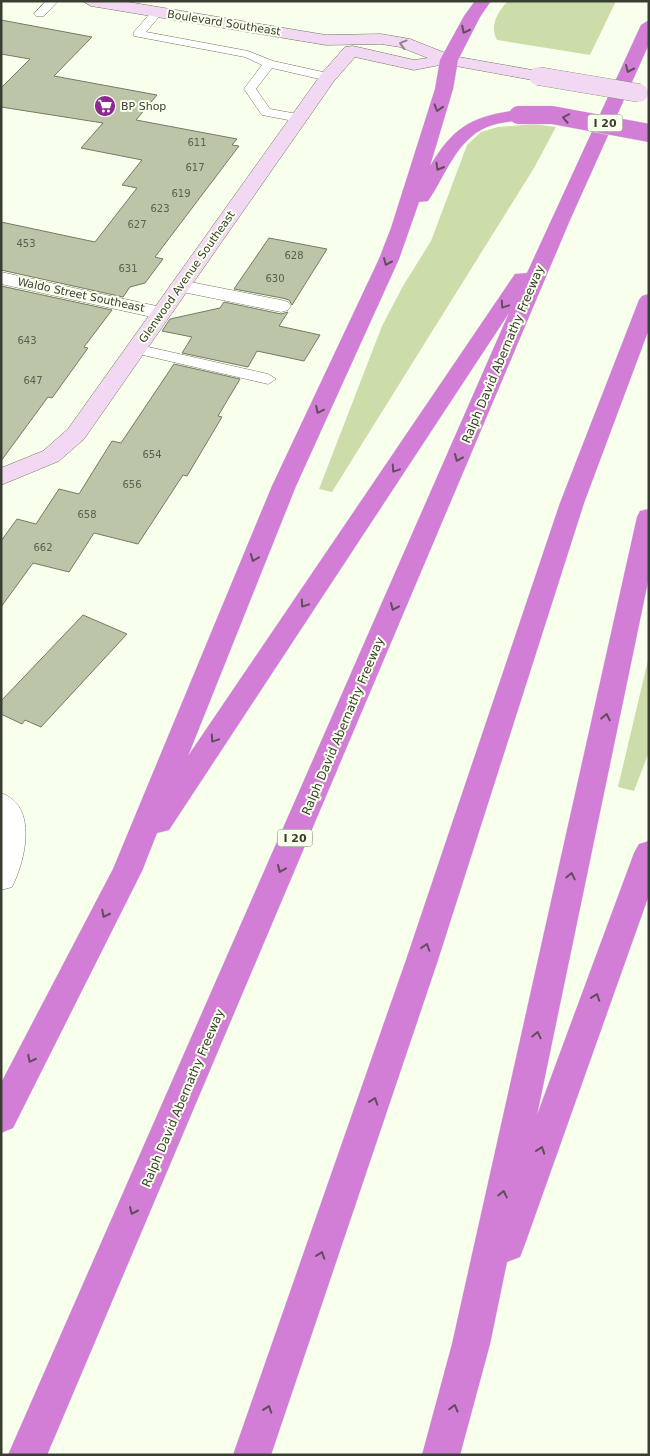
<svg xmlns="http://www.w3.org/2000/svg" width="650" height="1456" font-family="'DejaVu Sans',sans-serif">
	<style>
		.green { fill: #cdddaa }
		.building { fill: #bcc5a8; stroke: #737c61 }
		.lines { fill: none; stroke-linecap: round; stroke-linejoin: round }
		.lane-casing { stroke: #6e765c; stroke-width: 1 }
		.street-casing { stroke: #6e765c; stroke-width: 1 }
		.secondary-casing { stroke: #6e765c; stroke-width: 1 }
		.highway-casing { stroke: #e3e4e2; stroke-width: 1 }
		.lane { fill: #fff; fill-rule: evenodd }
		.street { fill: #fff; fill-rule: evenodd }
		.secondary { fill: #f2d8f3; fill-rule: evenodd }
		.highway { fill: #d27dd6; fill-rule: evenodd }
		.secondary-bridge-casing { stroke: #6e765c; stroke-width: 19; stroke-linecap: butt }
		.highway-bridge-casing { stroke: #e3e4e2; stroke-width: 19; stroke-linecap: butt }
		.secondary-bridge { stroke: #f2d8f3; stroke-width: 18 }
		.highway-bridge { stroke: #d27dd6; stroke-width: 18 }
		.oneway { stroke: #604e5b }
		.oneway2 { stroke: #8d8389 }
		.labels { text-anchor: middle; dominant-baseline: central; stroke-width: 4; stroke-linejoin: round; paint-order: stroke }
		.number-label { font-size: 10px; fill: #5a6050 }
		.far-street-label { font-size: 11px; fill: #3a3e32; stroke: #f9ffed }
		.far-poi-label { font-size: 11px; fill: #3a3e32; stroke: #f9ffed; text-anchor: start }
		.shield { fill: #f9ffed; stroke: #73786a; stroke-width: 1 }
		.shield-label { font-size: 11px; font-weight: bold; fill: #3a3e32 }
		.street-label { font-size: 12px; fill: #3a3e32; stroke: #f9ffed }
	</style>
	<rect width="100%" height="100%" fill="#f9ffed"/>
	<!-- green -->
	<path class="green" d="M508,1H616L590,55L497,40C489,26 498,11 508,1Z
		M534,124L556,127L534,168L332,492L319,489L382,326L403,286L431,241L467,145L481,132L498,127Z
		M649,656V752L634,791L618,787Z"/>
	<!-- building -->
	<path class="building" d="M1,20L92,37L54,76L157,95L136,120L237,139L232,145L239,146L155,257L163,259L145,283L130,287L123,297L1,270V222L95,242L137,188L122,185L142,160L81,148L103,123L1,107V88L30,59L1,54Z
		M269,238L327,249L292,305L289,300L282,298L234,289Z
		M1,286L112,310L84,347L88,348L52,398L48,397L1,461Z
		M224,302L281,314L288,312L279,326L320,335L304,361L257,351L248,367L182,353L192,337L162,331L170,319L220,308Z
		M174,364L240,379L218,416L222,417L187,476L183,475L138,544L94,533L69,572L33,563L1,607V541L17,519L36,524L59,489L79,494L112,441L121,443Z
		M83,615L127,634L41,727L25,720L22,724L1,714V701Z"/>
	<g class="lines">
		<!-- lane casing -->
		<g class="lane-casing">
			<path id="lane" d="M46,1H58L44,16H36L34,14Z
				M157,9L163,12L146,32L248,51L273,61L332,74L334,77L328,81L272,68L256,89L270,109L303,115L305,118L299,122L262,115L244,89L262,65L245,57L134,36V32L153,10Z
				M135,344L268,374L276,379L268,384L130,352L128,349Z"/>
		</g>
		<!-- street casing -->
		<g class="street-casing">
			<path id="street" d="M1,272L161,307L168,309L172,313L168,317L161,319L1,284Z
				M180,280L281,300L288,302L291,306L288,310L281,312L173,290L170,286L173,282Z
				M1,793C39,806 25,861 12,887L1,890Z"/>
		</g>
		<!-- secondary casing -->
		<g class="secondary-casing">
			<path id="secondary" d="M83,1H122L326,35L381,34L410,39L453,56L538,71L544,72L547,76L544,80L538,81L445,64L414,70L355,57L334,81L84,439L59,461L1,485V468L43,451L68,429L322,73L345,47L353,46L414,60L428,58L400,47L381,44L326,45L91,6Z"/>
		</g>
		<!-- highway casing -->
		<g class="highway-casing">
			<path id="highway" d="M475,1H491L480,17L458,60L453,89L430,166C454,126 472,116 518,110L524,111L527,115L524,119C512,122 499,122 487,127C456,140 446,175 428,201L419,202L399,259L296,486L188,756L515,274L527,273L641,25L649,20V44L570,220L47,1455H8L509,313L169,830L157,833L142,871L13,1128L1,1133V1083L113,869L272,486L379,259L391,228L435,89L440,60L464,16Z
				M649,294V329L584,503L438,960L271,1455H233L406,960L560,503L639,300L642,296Z
				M649,509V577L537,1115L634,853L639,844L649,841V895L525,1244L520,1257L507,1262L490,1344L460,1455H422L452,1344L637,517L640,511Z"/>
		</g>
		<!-- lane -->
		<use href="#lane" class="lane"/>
		<!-- street -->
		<use href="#street" class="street"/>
		<!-- secondary -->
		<use href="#secondary" class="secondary"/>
		<!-- highway -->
		<use href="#highway" class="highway"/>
		<!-- secondary-bridge casing -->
		<g class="secondary-bridge-casing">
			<path id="secondary-bridge" d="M538,76L639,93"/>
		</g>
		<!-- highway-bridge casing -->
		<g class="highway-bridge-casing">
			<path id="highway-bridge" d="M518,115H552L649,133"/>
		</g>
		<!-- secondary-bridge -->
		<use href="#secondary-bridge" class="secondary-bridge"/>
		<!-- highway-bridge -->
		<use href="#highway-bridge" class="highway-bridge"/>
	</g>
	<!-- one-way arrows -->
	<defs><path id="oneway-chevron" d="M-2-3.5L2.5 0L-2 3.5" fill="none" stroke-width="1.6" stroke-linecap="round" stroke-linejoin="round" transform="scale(1.25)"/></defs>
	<g class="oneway">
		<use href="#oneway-chevron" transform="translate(465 30) rotate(117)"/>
		<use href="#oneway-chevron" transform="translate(629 69) rotate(114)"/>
		<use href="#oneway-chevron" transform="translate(438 108) rotate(107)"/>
		<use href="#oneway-chevron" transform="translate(566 118) rotate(-169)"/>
		<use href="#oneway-chevron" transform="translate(439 167) rotate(120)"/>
		<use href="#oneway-chevron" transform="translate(387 262) rotate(114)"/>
		<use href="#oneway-chevron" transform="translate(504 305) rotate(124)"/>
		<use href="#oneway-chevron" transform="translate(319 410) rotate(115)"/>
		<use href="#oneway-chevron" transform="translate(458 458) rotate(113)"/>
		<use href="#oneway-chevron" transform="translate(395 469) rotate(124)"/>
		<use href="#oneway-chevron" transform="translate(254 558) rotate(112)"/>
		<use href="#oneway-chevron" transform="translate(304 604) rotate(124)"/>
		<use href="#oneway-chevron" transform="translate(394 607) rotate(113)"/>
		<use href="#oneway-chevron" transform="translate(606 717) rotate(-78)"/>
		<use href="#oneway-chevron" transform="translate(214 739) rotate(124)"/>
		<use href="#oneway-chevron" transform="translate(281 869) rotate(113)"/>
		<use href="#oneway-chevron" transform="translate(571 876) rotate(-78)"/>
		<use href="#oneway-chevron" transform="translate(105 914) rotate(117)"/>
		<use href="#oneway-chevron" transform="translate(426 947) rotate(-72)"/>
		<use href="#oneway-chevron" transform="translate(596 997) rotate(-70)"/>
		<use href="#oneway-chevron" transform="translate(537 1035) rotate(-78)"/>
		<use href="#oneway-chevron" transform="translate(31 1059) rotate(117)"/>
		<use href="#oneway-chevron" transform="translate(374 1101) rotate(-71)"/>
		<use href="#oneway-chevron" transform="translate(541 1150) rotate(-70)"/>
		<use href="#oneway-chevron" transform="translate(503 1194) rotate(-78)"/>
		<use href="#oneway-chevron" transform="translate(133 1211) rotate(114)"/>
		<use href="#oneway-chevron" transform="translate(321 1255) rotate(-71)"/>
		<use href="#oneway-chevron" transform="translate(454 1408) rotate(-75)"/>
		<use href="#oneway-chevron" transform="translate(268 1409) rotate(-71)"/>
	</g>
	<use class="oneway2" href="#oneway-chevron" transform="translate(403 44) rotate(-165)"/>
	<!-- icons -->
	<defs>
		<g id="supermarket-disc" transform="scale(1.125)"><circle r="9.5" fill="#8c2a92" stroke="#f9ffed"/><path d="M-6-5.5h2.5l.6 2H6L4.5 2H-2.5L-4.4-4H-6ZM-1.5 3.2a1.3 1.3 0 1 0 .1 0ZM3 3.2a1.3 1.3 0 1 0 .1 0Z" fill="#fff"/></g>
	</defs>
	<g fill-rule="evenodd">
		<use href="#supermarket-disc" x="105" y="106"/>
	</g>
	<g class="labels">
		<!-- number labels -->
		<g class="number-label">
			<text x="197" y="142">611</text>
			<text x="195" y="167">617</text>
			<text x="181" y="193">619</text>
			<text x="160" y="208">623</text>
			<text x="137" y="224">627</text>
			<text x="26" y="243">453</text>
			<text x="294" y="255">628</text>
			<text x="128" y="268">631</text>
			<text x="275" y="278">630</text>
			<text x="27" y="340">643</text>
			<text x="33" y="380">647</text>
			<text x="152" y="454">654</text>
			<text x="132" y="484">656</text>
			<text x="87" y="514">658</text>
			<text x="43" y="547">662</text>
		</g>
		<!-- far-street labels -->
		<g class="far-street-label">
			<text transform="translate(224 23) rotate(9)">Boulevard Southeast</text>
			<text transform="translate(187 277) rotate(-55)">Glenwood Avenue Southeast</text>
			<text transform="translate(81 295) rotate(12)">Waldo Street Southeast</text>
		</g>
		<!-- far-poi labels -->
		<g class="far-poi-label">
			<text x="121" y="106">BP Shop</text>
		</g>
		<!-- shield labels -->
		<g class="shield">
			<rect x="587.5" y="114.5" width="35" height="17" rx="4"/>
			<rect x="277.5" y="829.5" width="35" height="17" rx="4"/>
		</g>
		<g class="shield-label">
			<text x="605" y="123">I 20</text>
			<text x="295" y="838">I 20</text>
		</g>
		<!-- street labels -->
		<g class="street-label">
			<text transform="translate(503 354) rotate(-67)">Ralph David Abernathy Freeway</text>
			<text transform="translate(343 726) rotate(-67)">Ralph David Abernathy Freeway</text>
			<text transform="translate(183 1098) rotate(-67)">Ralph David Abernathy Freeway</text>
		</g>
	</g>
	<!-- border -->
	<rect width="650" height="1456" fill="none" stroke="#3a3e32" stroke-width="5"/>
</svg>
